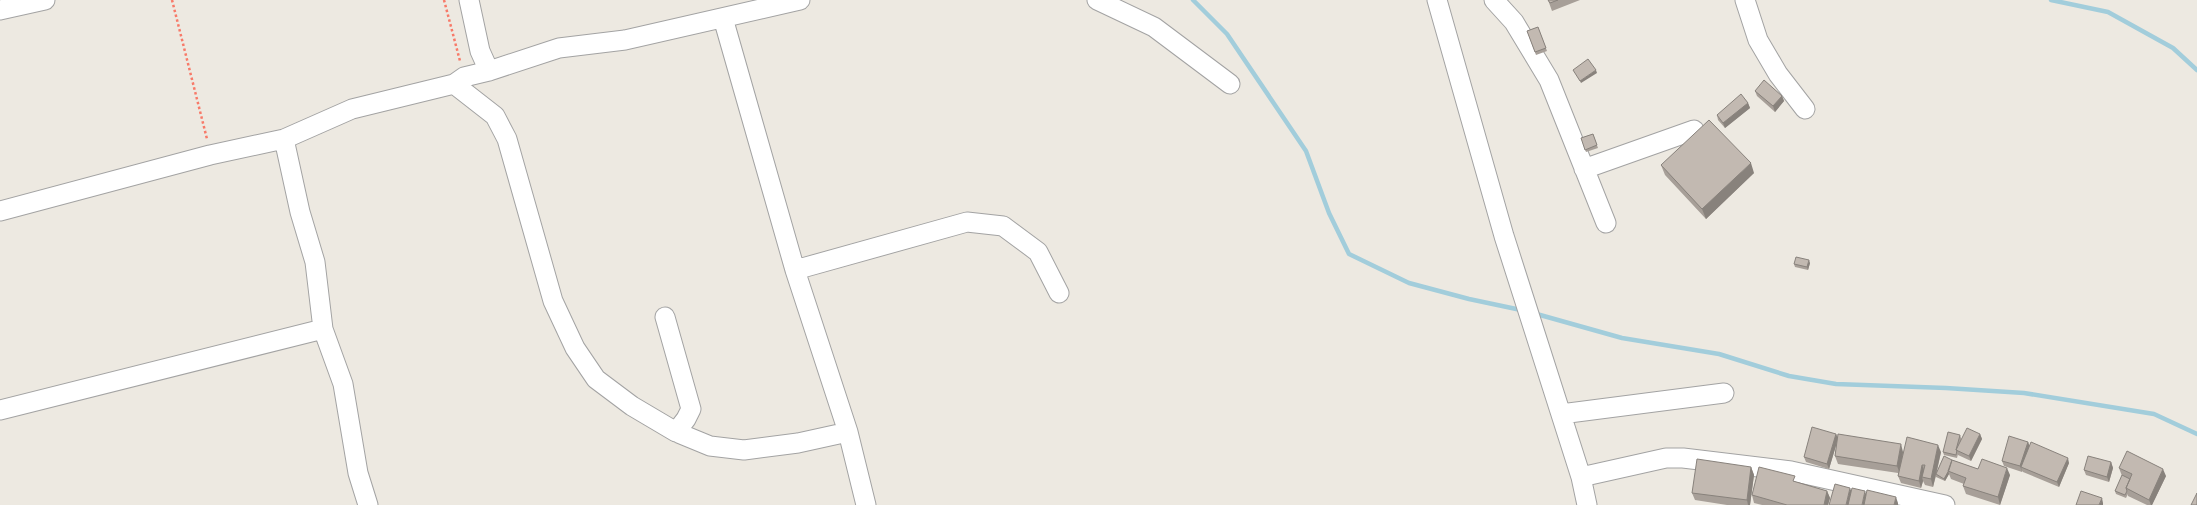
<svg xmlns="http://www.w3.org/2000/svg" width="2197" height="505" font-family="'DM Sans',sans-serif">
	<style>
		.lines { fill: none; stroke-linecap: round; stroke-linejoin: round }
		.stream { stroke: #a2cddb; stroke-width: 4.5 }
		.minor-casing { stroke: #a3a3a3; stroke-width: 21 }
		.path { stroke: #f77a69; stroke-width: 2.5; stroke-dasharray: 2.5 2.5; stroke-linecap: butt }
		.minor { stroke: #fff; stroke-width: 19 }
		.wall { fill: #a79f98 }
		.shaded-wall { fill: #88827c }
		.building { fill: #c2b9b1; stroke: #88827c }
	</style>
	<rect width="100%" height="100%" fill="#ede9e1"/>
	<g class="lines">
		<!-- stream -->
		<path class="stream" d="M1193,0L1227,34L1306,151L1329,213L1349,254L1409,283L1469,299L1521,310
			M2051,0L2108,12L2173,48L2197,70
			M1533,313L1622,338L1719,354L1789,376L1836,384L1946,388L2024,393L2154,414L2197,434"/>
		<!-- minor casing -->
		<g class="minor-casing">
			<path id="minor" d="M469,0L480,51L489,71
				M1097,0L1154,27L1230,84
				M1437,0L1504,236L1581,477L1666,458H1683L1791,471L1945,505
				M1494,0L1514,22L1549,80L1606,223
				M1745,0L1758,40L1778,74L1805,109
				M0,10L45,0
				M723,18L795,270L848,432L866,505
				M454,84L495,116L507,139L553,301L575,348L596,379L632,406L676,432L710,446L744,450L798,443L848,432
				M284,139L300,212L315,262L323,329L343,384L358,473L368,505
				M1584,169L1694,130
				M0,211L210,155L284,139L352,109L454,84L464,77L489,71L559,48L625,40L800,0
				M795,270L967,222L1003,226L1038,252L1059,293
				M665,317L691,409L686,419L676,432
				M0,410L323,329
				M1561,414L1724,393
				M1581,477L1587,505"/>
		</g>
		<!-- path -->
		<path class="path" d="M172,0L207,139
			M444,0L460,61"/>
		<!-- minor -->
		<use href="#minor" class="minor"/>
	</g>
	<!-- wall -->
	<path class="wall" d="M1548,0H1580L1552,11Z
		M1538,27L1547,51L1536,55L1527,31Z
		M1755,91L1782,96L1784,101L1775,112L1757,96Z
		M1748,103L1750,108L1725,128L1718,120L1717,115Z
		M1593,134L1598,148L1586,152L1581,138Z
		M1661,165L1754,173L1706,219L1665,175Z
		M1810,263L1808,270L1795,267L1794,264Z
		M1836,434L1838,438L1903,452H1941L1937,471L1952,460L1978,469L2010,475L2000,505L1966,494L1963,486L1964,484L1951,479L1949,474L1945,481L1936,477V476L1933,487L1925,485L1923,481L1921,488L1901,483L1898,476V473L1838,464L1835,456L1837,442L1829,469L1806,462L1804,457Z
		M1980,434L1982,439L1971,461L1958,455V454L1957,458L1944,455L1943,452L1960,435L1961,438V440Z
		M2028,442L2029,446L2069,463L2059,487L2023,472V471L2022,472L2004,466L2002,461Z
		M2111,462L2113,468L2109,482L2086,475L2084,470Z
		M1751,467L1754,475L1750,505H1724H1727L1695,500L1692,493Z
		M2119,468L2166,476L2152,505H2147L2128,496V494L2126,498L2116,494L2115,491L2122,476Z
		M1797,482L1827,491L1830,498L1828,505H1762L1754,503L1752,495Z"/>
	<!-- shaded-wall -->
	<path class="shaded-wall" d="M1596,70L1597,73L1581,83L1580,81Z
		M1782,96L1784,101L1775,112L1773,106Z
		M1748,103L1750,108L1725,128L1723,123Z
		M1751,163L1754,173L1706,219L1702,209Z
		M1809,260L1810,263L1808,270L1807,267Z
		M1836,434L1838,439L1829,469L1827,464Z
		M1980,434L1982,439L1971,461L1969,456Z
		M2028,442L2030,447L2021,467L2022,472L2020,466Z
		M1901,444L1903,452L1900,474L1897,466Z
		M1938,445L1941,452L1933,487L1931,479Z
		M2068,458L2069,463L2059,487L2057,482Z
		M1953,461L1948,471L1949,474L1945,481L1944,479Z
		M2111,462L2113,468L2109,482L2107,477Z
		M1922,465L1925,472L1922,477L1923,481L1921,488L1919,481Z
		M1751,467L1754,475L1750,505H1748L1747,500Z
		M2007,468L2010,475L2000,505L1998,497Z
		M2163,469L2166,476L2152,505H2151L2149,500Z
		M1850,488L1852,493L1849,505H1846Z
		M1827,491L1830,498L1828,505H1824Z
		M1865,491L1867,497L1865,505H1862Z
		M1896,497L1898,503V505H1894Z
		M2102,498L2103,503V505H2099Z"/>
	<!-- building -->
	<path class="building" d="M1548,0H1558L1550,3Z
		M1538,27L1546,48L1535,52L1527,31Z
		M1588,59L1596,70L1580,81L1573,70Z
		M1764,80L1782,96L1773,106L1755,91Z
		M1741,94L1748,103L1723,123L1717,115Z
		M1709,120L1751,163L1702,209L1661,165Z
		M1593,134L1597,145L1585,150L1581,138Z
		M1796,257L1809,260L1807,267L1794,264Z
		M1812,427L1836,434L1827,464L1804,457Z
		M1967,428L1980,434L1969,456L1956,450Z
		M1948,432L1960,435L1956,450H1957L1956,455L1943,452Z
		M1838,434L1901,444L1897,466L1835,456Z
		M2009,436L2028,442L2020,466L2002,461Z
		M1907,437L1938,445L1931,479L1922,477L1925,465H1922L1919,481L1898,476Z
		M2031,442L2068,458L2057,482L2021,467Z
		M2127,451L2163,469L2149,500L2126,488L2132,474L2119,468Z
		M1944,456L1952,460L1949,470L1944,479L1936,474Z
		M2088,456L2111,462L2107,477L2084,470Z
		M1697,459L1751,467L1747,500L1692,493Z
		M1982,459L2007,468L1998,497L1963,486L1966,478L1948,471L1952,460L1978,469Z
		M1759,467L1795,476L1793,481L1827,491L1824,505H1787L1752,495Z
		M2122,475L2130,479L2126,488L2127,491L2125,495L2115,491Z
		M1835,484L1850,488L1846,505H1829Z
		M1852,488L1865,491L1862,505H1848Z
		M1867,490L1896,497L1894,505H1864Z
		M2081,491L2102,498L2099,505H2076Z
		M2197,493V505H2191Z"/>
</svg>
